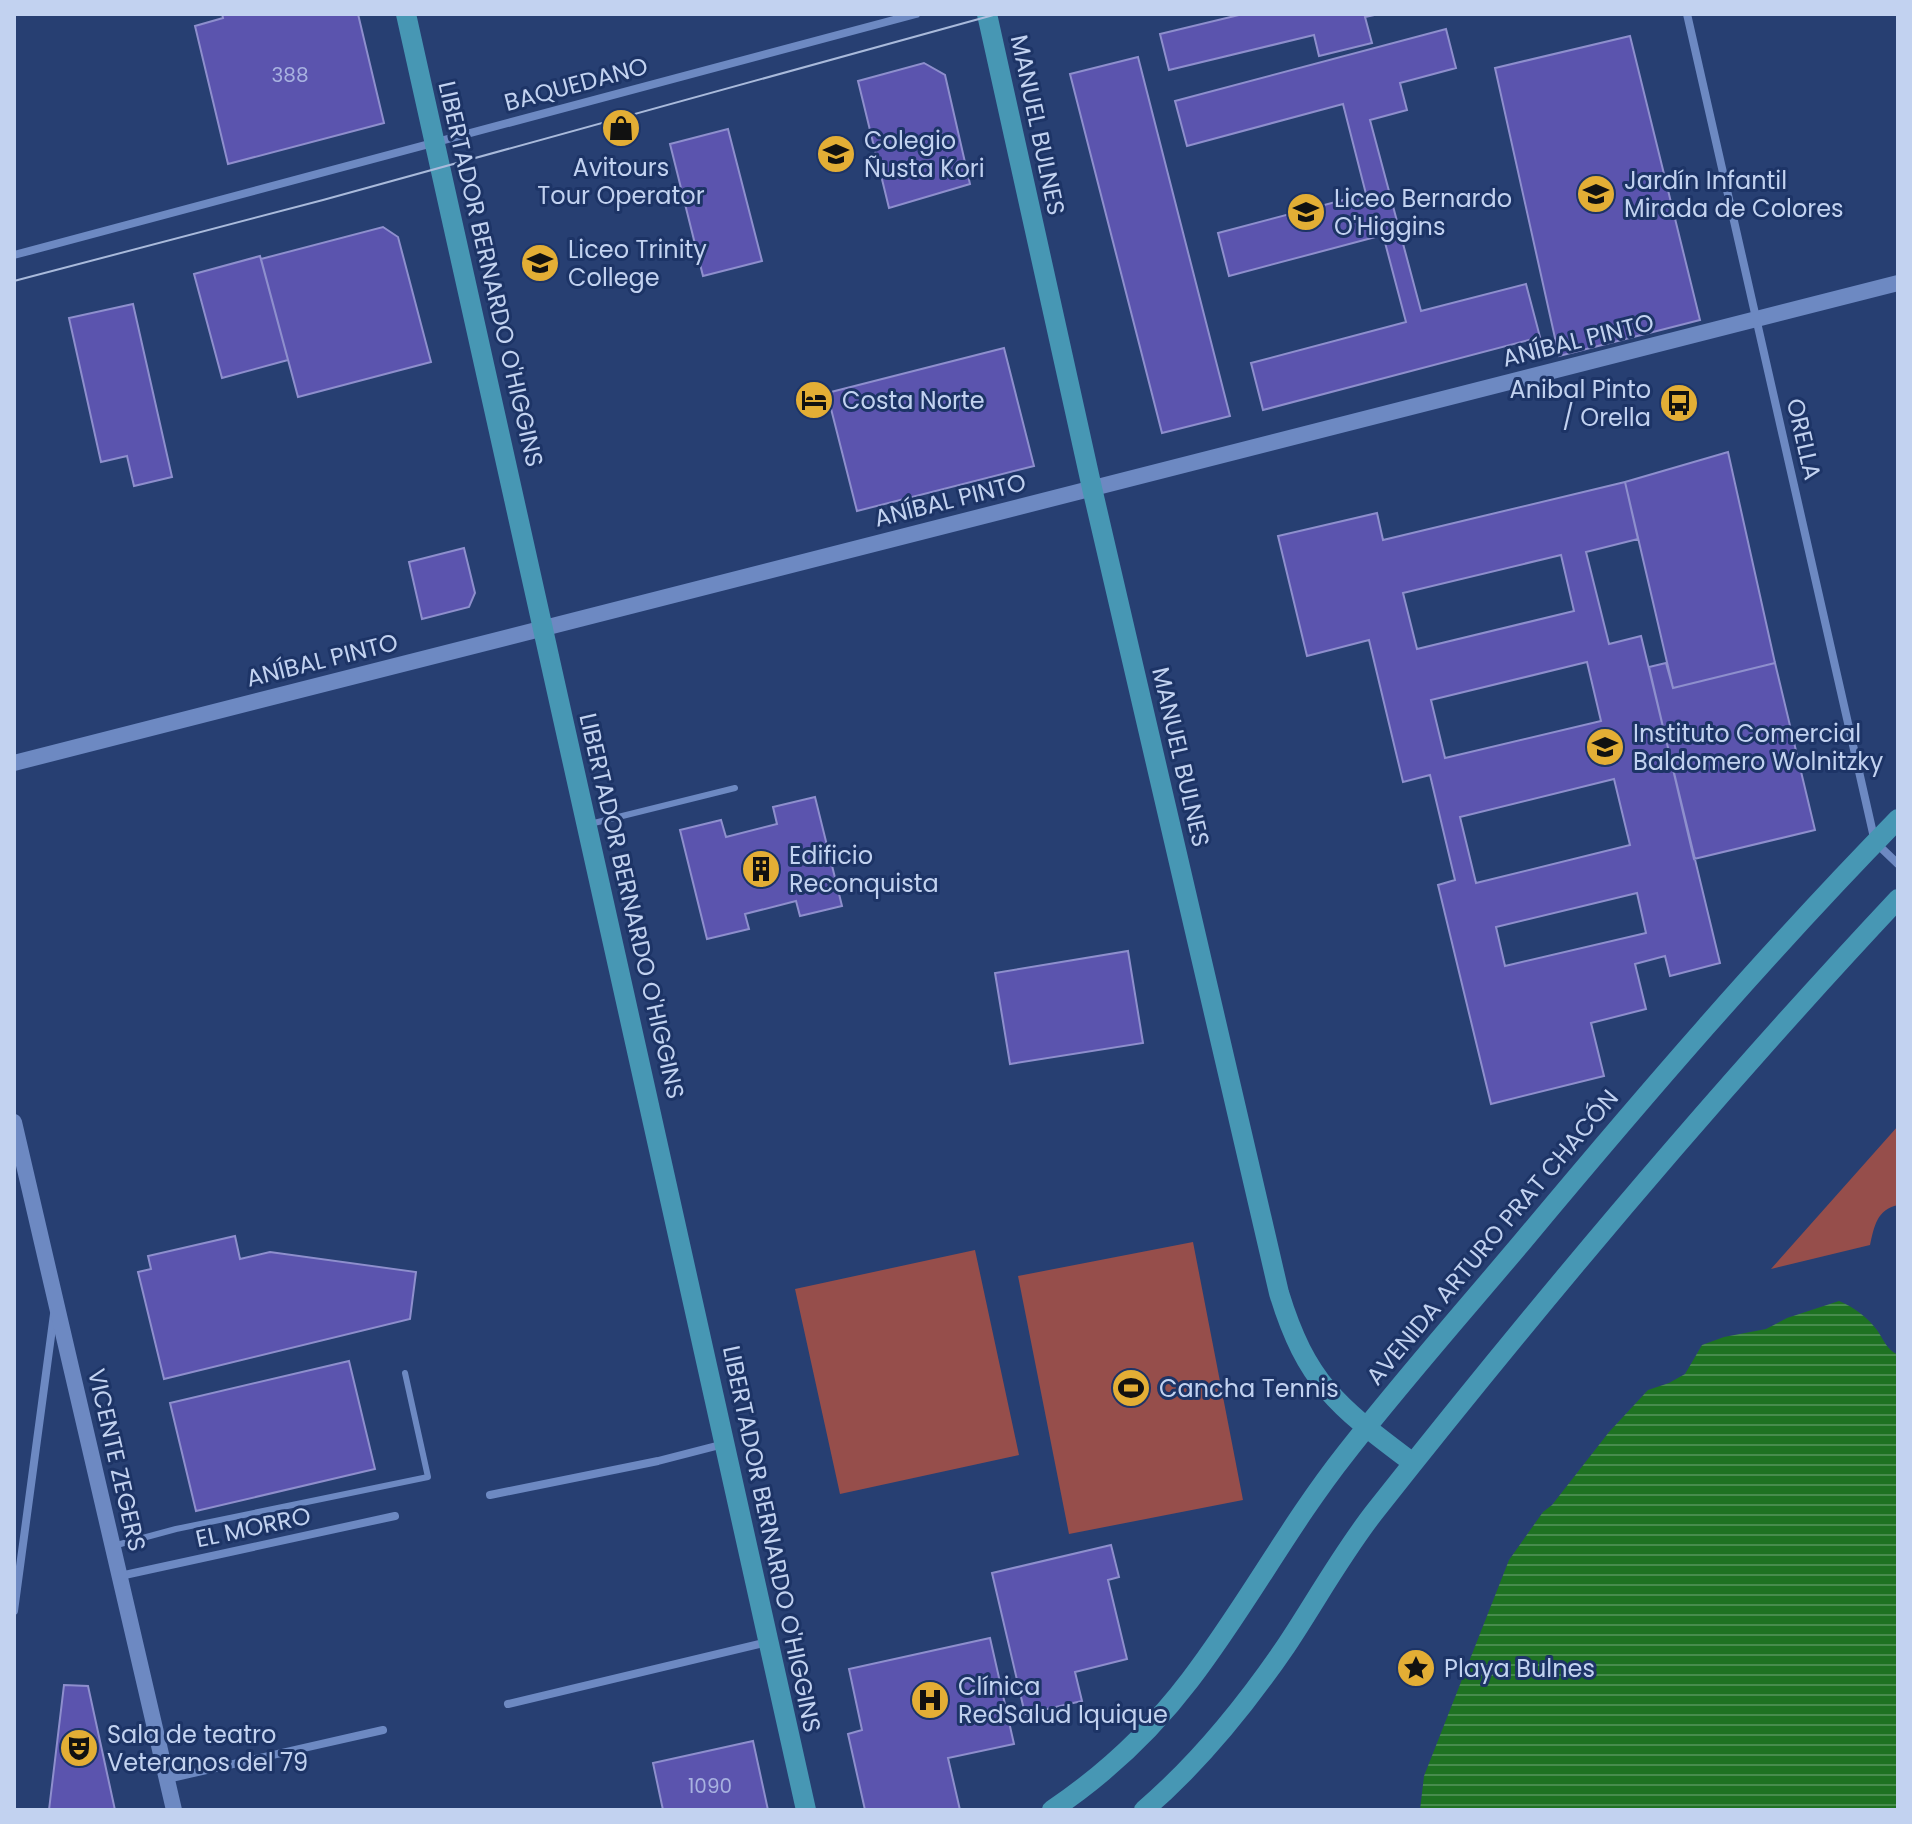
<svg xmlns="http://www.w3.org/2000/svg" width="1912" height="1824" font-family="Poppins,sans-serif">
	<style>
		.green { fill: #964e4b }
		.water { fill: url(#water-rules) }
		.building { fill: #5b54ae; stroke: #8e8fcd; stroke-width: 2; fill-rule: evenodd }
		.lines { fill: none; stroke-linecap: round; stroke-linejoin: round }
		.lane { stroke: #6d89c2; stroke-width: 6 }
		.street { stroke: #6d89c2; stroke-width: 8 }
		.secondary { stroke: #6d89c2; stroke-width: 16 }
		.primary { stroke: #4797b4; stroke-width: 20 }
		.tram { stroke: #a9badb; stroke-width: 2 }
		.labels { text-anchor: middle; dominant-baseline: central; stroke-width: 6; stroke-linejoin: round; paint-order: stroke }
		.number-label { font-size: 20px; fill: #a8b2e0 }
		.street-label { font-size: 24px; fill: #c2d2f0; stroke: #1d3466 }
		.poi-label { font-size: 24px; fill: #c2d2f0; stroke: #1d3466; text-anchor: start }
	</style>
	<defs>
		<pattern id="water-rules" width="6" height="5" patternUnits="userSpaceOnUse" patternTransform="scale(2)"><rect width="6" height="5" fill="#1e7222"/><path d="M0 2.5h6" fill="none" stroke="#478c4d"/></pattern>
	</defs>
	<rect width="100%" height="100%" fill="#273f72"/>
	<!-- green -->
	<path class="green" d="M1898,1126V1205C1877,1209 1874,1227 1870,1245L1771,1269Z
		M1193,1242L1243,1500L1069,1534L1018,1276Z
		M975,1250L1019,1455L840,1494L795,1289Z"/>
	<!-- water -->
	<path class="water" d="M1839,1301C1854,1307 1867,1317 1877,1330C1884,1340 1886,1349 1898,1355V1810H1420L1424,1776L1509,1560L1543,1512L1552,1505L1609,1432L1648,1390L1669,1383L1685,1374L1702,1345L1724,1337L1766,1329L1787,1318Z"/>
	<!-- building -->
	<path class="building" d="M222,14H358L384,123L228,164L195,26L223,18Z
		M1243,14H1379L1365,17L1372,43L1319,56L1314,35L1169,70L1160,34Z
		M1446,29L1456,68L1400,83L1407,110L1370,120L1421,311L1526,284L1540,337L1263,410L1251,363L1406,322L1383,235L1229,276L1218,233L1366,194L1343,104L1187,146L1175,101Z
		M1630,36L1700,320L1559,356L1495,68Z
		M1138,57L1230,416L1162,433L1070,74Z
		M924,63L945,75L970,184L889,208L858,81Z
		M728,129L762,261L703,276L670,144Z
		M383,227L398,237L431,362L298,397L261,259Z
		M260,256L288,360L222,378L194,274Z
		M133,304L172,477L134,486L127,456L101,462L69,318Z
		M1004,348L1034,466L857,511L827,393Z
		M1728,452L1775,663L1673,688L1625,482Z
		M1625,482L1638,539L1586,552L1609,644L1641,636L1720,963L1670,976L1665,956L1635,964L1646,1009L1591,1023L1604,1076L1491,1104L1438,885L1455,880L1430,775L1403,782L1369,640L1307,656L1278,536L1377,513L1383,540ZM1561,555L1574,611L1417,649L1403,593ZM1587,662L1601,721L1445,758L1431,700ZM1614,779L1630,845L1476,883L1460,817ZM1637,893L1646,933L1505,966L1496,927Z
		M464,548L475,593L469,607L422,619L409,562Z
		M1666,663L1673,688L1775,663L1815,830L1694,859L1649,667Z
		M815,797L842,906L800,916L796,901L745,914L749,929L707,939L680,830L721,820L726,837L777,824L773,807Z
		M1128,951L1143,1043L1010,1064L995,973Z
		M235,1236L240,1259L270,1252L416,1272L410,1319L164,1379L138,1272L151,1269L148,1256Z
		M349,1361L375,1469L196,1511L170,1403Z
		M1111,1545L1119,1577L1108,1580L1127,1659L1075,1672L1082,1701L1025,1714L992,1573Z
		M990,1638L1014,1744L948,1758L960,1810H865L848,1734L862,1730L849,1669Z
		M64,1685L88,1686L115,1810H49Z
		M753,1741L768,1810H663L653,1763Z"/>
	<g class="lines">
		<!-- lane -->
		<path class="lane" d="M590,824L735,788
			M113,1546L176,1529L428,1477L405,1373"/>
		<!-- street -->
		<path class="street" d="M1687,14L1875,842L1898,864
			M14,255L916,14
			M490,1495L658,1461L724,1444
			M120,1576L395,1516
			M14,1611L54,1314
			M508,1704L768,1642
			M167,1779L383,1730"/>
		<!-- secondary -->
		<path class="secondary" d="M14,763L1898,283
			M14,1122L174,1810"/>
		<!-- primary -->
		<path class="primary" d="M406,14L806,1810
			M987,14L1092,488L1279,1293C1307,1385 1340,1408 1413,1463
			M1052,1810C1104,1775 1152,1730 1190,1680C1246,1607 1289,1525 1346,1453C1403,1380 1464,1311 1523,1241C1644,1096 1766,954 1898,819
			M1144,1810C1200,1762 1245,1706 1286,1646C1316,1601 1342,1553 1376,1510C1542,1300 1715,1094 1898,899"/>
		<!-- tram -->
		<path class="tram" d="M14,281L323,200L997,14"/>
	</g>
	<!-- icons -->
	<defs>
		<g id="shop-disc" transform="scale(2)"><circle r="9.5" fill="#e3ae35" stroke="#1d3466"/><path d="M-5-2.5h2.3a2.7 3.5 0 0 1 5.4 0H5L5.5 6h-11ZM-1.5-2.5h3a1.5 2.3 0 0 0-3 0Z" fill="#111"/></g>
		<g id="school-disc" transform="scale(2)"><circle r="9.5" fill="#e3ae35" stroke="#1d3466"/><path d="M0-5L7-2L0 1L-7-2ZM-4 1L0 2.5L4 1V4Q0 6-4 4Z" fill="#111"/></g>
		<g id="hotel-disc" transform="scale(2)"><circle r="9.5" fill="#e3ae35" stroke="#1d3466"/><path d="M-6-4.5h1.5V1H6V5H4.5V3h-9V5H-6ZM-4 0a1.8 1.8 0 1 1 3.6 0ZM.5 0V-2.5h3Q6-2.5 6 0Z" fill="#111"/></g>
		<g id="bus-disc" transform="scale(2)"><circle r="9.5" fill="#e3ae35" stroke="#1d3466"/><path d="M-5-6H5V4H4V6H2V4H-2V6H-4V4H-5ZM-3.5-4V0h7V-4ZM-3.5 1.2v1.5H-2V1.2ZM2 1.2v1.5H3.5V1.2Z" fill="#111"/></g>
		<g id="building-disc" transform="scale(2)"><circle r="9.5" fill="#e3ae35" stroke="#1d3466"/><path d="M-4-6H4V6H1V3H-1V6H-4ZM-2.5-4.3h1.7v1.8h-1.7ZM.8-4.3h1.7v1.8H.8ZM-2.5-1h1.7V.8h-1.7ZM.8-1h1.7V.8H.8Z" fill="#111"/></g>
		<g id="stadium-disc" transform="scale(2)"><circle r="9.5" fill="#e3ae35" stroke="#1d3466"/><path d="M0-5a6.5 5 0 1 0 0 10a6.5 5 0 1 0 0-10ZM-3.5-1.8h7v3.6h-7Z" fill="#111"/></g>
		<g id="sight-disc" transform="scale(2)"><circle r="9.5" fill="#e3ae35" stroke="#1d3466"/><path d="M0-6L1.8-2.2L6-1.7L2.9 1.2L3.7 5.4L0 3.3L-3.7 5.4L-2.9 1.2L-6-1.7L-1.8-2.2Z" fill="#111"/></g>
		<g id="hospital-disc" transform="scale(2)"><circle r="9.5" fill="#e3ae35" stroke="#1d3466"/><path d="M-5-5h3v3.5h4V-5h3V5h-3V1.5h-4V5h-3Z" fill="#111"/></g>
		<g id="theatre-disc" transform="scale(2)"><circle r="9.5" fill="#e3ae35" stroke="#1d3466"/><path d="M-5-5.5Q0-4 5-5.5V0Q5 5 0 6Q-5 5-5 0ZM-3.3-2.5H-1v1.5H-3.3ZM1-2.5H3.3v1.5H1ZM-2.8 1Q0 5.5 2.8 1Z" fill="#111"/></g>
	</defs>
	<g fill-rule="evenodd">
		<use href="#shop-disc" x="621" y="128"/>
		<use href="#school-disc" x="836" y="154"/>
		<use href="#school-disc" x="1596" y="194"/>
		<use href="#school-disc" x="1306" y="212"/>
		<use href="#school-disc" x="540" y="263"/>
		<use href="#hotel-disc" x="814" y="400"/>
		<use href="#bus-disc" x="1679" y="403"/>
		<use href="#school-disc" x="1605" y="747"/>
		<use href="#building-disc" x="761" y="869"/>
		<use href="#stadium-disc" x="1131" y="1388"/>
		<use href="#sight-disc" x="1416" y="1668"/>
		<use href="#hospital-disc" x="930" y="1700"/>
		<use href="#theatre-disc" x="79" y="1748"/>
	</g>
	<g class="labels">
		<!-- number labels -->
		<g class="number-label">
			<text x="290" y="75">388</text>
			<text x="710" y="1786">1090</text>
		</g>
		<!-- street labels -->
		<g class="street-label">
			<text transform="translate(576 84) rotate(-15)">BAQUEDANO</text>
			<text transform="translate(1038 125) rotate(78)">MANUEL BULNES</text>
			<text transform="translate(491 274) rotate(77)">LIBERTADOR BERNARDO O'HIGGINS</text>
			<text transform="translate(1578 340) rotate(-14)">ANÍBAL PINTO</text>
			<text transform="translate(1804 439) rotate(77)">ORELLA</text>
			<text transform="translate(950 500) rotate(-14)">ANÍBAL PINTO</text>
			<text transform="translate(322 660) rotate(-14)">ANÍBAL PINTO</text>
			<text transform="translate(1181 757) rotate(77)">MANUEL BULNES</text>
			<text transform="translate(632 906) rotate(77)">LIBERTADOR BERNARDO O'HIGGINS</text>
			<text transform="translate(1492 1237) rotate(-50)">AVENIDA ARTURO PRAT CHACÓN</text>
			<text transform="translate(117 1460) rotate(77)">VICENTE ZEGERS</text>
			<text transform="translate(253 1527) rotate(-12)">EL MORRO</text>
			<text transform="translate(772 1539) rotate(78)">LIBERTADOR BERNARDO O'HIGGINS</text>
		</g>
		<!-- poi labels -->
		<g class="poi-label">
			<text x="864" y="140">Colegio<tspan x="864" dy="28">Ñusta Kori</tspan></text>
			<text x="621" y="167" text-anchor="middle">Avitours<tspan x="621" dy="28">Tour Operator</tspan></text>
			<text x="1624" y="180">Jardín Infantil<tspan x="1624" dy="28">Mirada de Colores</tspan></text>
			<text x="1334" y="198">Liceo Bernardo<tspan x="1334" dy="28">O'Higgins</tspan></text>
			<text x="568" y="249">Liceo Trinity<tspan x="568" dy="28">College</tspan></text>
			<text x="1651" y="389" text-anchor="end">Anibal Pinto<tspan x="1651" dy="28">/ Orella</tspan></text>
			<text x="842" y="400">Costa Norte</text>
			<text x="1633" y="733">Instituto Comercial<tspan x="1633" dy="28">Baldomero Wolnitzky</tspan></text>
			<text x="789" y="855">Edificio<tspan x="789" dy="28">Reconquista</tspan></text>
			<text x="1159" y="1388">Cancha Tennis</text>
			<text x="1444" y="1668">Playa Bulnes</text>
			<text x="958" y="1686">Clínica<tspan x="958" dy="28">RedSalud Iquique</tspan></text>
			<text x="107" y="1734">Sala de teatro<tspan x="107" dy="28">Veteranos del 79</tspan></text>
		</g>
	</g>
	<!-- border -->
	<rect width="1912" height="1824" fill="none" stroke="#c2d2f0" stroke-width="32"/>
</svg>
